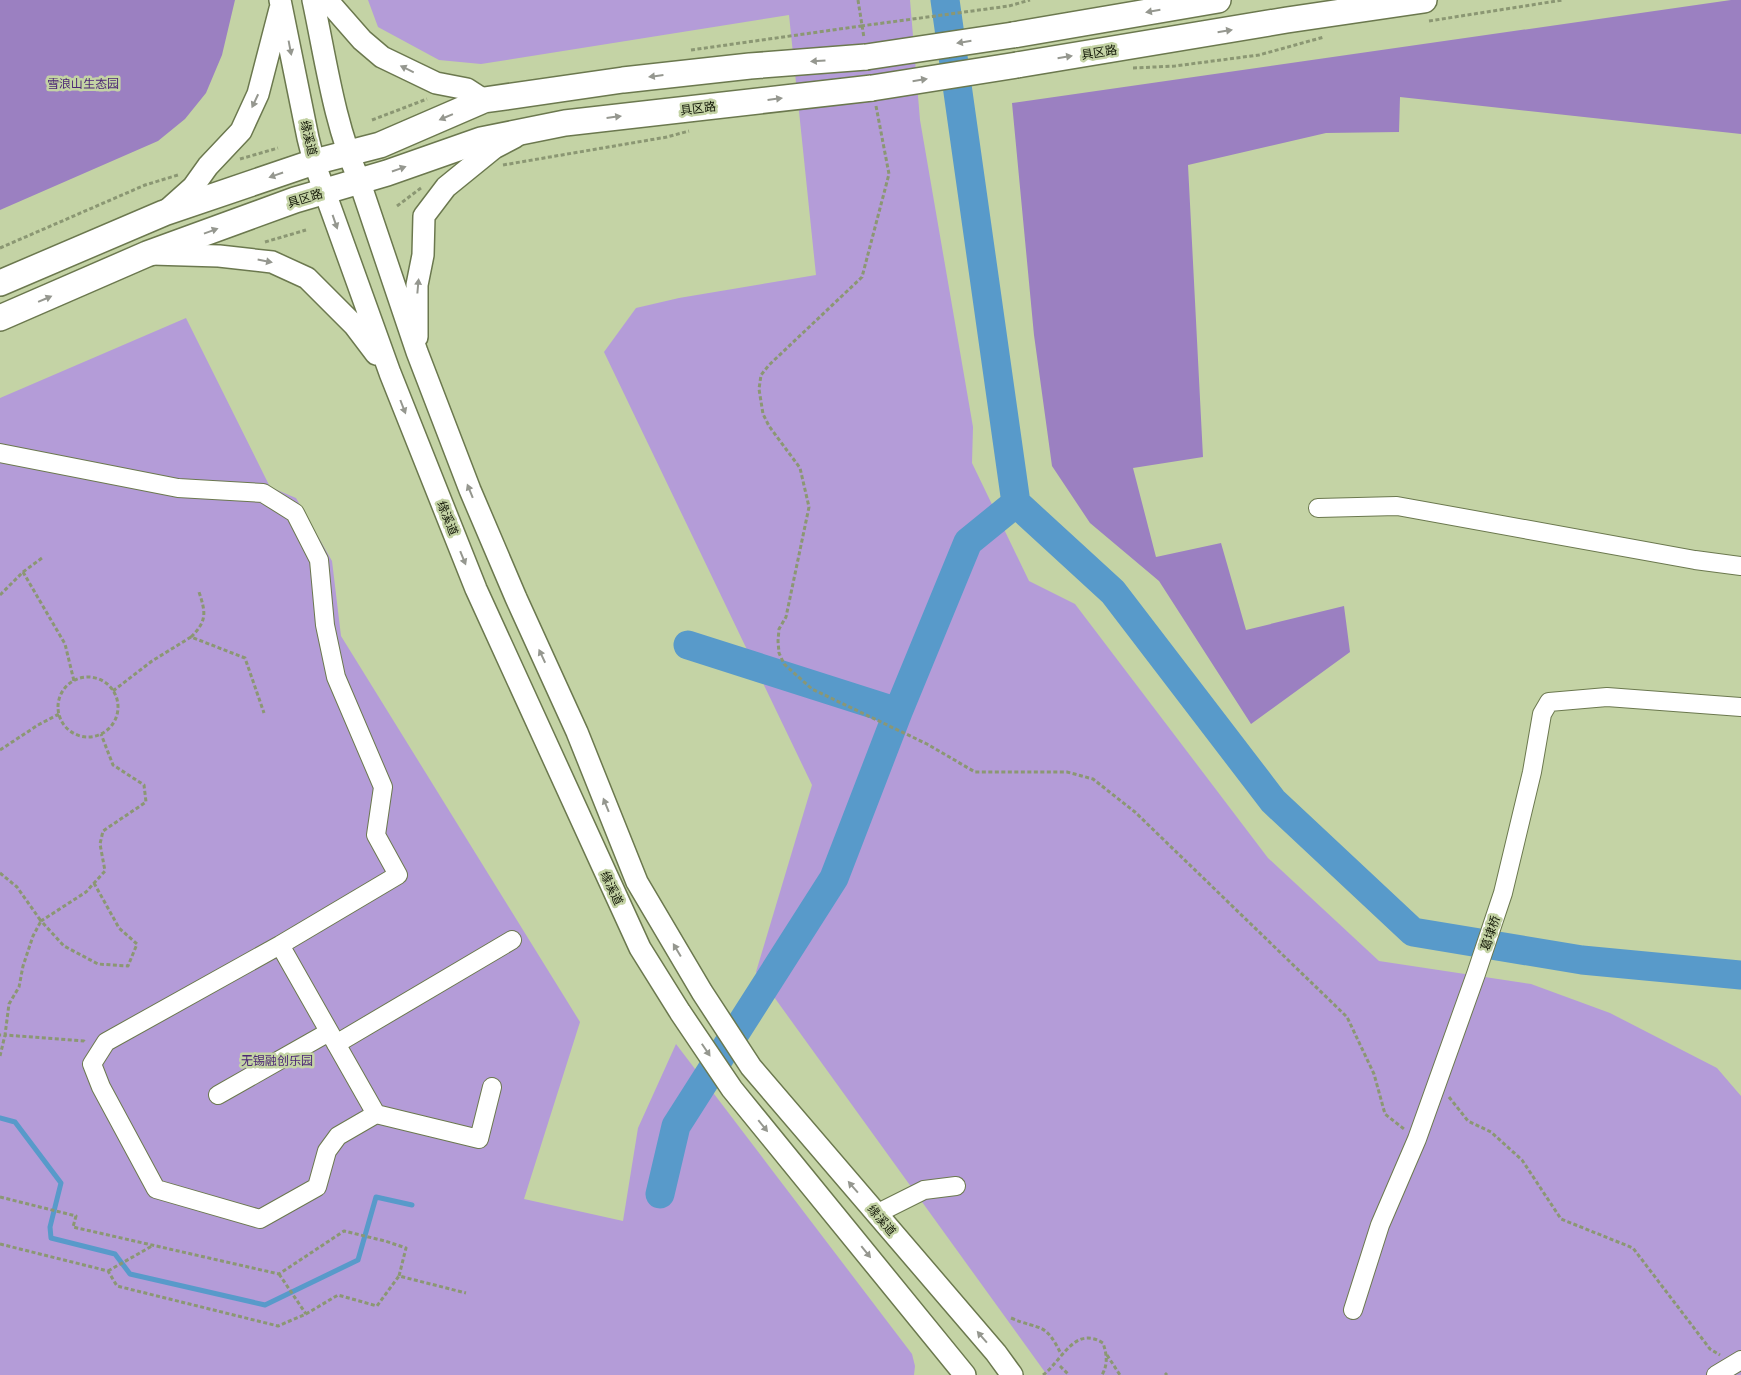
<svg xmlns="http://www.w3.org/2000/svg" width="1741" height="1375" font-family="'Noto Sans','Noto Sans SC',sans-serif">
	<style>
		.green { fill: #b49cd8 }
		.forest { fill: #9b80c1 }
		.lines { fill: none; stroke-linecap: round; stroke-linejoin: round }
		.stream { stroke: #589aca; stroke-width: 5 }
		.river { stroke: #589aca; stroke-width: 29 }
		.minor-casing { stroke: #6b784e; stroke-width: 20 }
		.major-casing { stroke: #6b784e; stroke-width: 24 }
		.highway-casing { stroke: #6b784e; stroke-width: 28 }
		.path { stroke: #8b9773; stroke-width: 3; stroke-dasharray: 4 2.5; stroke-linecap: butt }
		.minor { stroke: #fff; stroke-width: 18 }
		.major { stroke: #fff; stroke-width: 21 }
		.highway { stroke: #fff; stroke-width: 25 }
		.highway-bridge-casing { stroke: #6b784e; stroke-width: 28; stroke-linecap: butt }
		.path-bridge { stroke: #8b9773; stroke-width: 3; stroke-dasharray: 4 2.5; stroke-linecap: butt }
		.highway-bridge { stroke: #fff; stroke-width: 25 }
		.oneway { fill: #95978f }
		.labels { text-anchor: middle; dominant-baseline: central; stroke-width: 5; stroke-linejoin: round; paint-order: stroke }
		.street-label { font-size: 12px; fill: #131807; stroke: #c4d3a5 }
		.park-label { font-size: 12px; fill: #4c2775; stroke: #c4d3a5 }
	</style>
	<rect width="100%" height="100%" fill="#c4d3a5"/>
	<!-- green -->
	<path class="green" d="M368,0H910L920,120L973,427L972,463L1029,581L1075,604L1268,858L1379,961L1531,984L1610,1013L1717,1068L1741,1096V1375H1047L756,972L812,785L604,352L636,308L679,298L816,275L789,15L481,64L439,60L378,27Z
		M186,318L270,487L296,498L332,561L341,636L580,1022L524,1199L623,1221L638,1128L676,1044L912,1354L915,1366L914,1375H0V398Z"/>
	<!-- forest -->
	<path class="forest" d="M0,0H235L222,55L206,93L185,119L158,141L0,210Z
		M1731,0H1741V134L1400,97L1399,132L1326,133L1188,165L1203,457L1133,468L1156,557L1221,543L1246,630L1344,606L1350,652L1251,724L1159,581L1090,523L1052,466L1034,335L1012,103Z"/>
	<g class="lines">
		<!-- stream -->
		<path class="stream" d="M0,1118L15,1122L61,1183L50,1227L51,1238L115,1254L130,1274L265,1305L358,1260L376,1197L412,1205"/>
		<!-- river -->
		<path class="river" d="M945,0L1016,503
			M688,645L898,712
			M660,1194L676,1126L834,878L898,712L968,542L1016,503L1113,592L1273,801L1413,932L1582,960L1741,975"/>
		<!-- minor casing -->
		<g class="minor-casing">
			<path id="minor" d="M0,453L178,488L263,493L295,513L319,560L325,625L336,677L383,787L376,835L398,875L280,945L106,1042L92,1064L101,1087L156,1189L260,1219L317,1187L327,1151L338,1136L376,1114
				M1318,508L1397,506L1695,560L1741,566
				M280,945L376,1114L479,1139L492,1087
				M336,1044L512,940
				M218,1095L329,1032
				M876,1214L924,1190L956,1186
				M1353,1310L1380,1225L1417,1139L1476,974L1503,893L1532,772L1542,714L1549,702L1607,697L1741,707
				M1716,1375L1741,1360"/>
		</g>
		<!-- major casing -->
		<g class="major-casing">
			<path id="major" d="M280,0L308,138L314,162L390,373L476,589L640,948L680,1012L732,1089L965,1375
				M313,0C326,61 334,123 359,180L417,352L470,490L516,598L577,732L637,882L702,992L751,1067L996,1353L1012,1375
				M327,0L362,40L382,57L436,83L467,89L484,100
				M165,212L193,187L208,166L241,131L258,94L280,9
				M152,254L219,256L272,262L307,278L354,325L376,354
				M417,337V285L423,255L424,216L446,187L494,148L515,137"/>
		</g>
		<!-- highway casing -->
		<g class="highway-casing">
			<path id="highway" d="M1013,35L1218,0
				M1017,65L1287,20L1424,0
				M0,283L164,213L314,162L380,145L484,100L623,80L750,66L866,57
				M0,318L147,254L295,200L387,173L481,140L565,123L872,88"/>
		</g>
		<!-- path -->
		<path class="path" d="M858,0L864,38
			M1009,6L1030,0
			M1429,21L1563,0
			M691,50L861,26
			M1133,68L1175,66L1259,55L1324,37
			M876,106L889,174L862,277L769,365L761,375L759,389L763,414L769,426L800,468L809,507L786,617L779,629L778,641L779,653L784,664L812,689L927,744L975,772H1067L1093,779L1135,812L1347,1017L1374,1074L1385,1114L1404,1129
			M372,120L427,99
			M240,159L278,148
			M503,165L667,137L689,131
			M397,206L421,188
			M265,242L306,230
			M0,248L145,185L178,175
			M23,572L42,558
			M0,595L23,572L65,644L74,681
			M191,637C207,621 206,613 199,592
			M58 707a30 30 0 1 1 60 0a30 30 0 1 1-60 0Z
			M113,691L152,661L191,637L245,658L264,713
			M0,750L38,725L59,714
			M0,873L17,887L41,921L33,936L23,966L19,987L9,1004L5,1035H0
			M94,883L119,928L137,944L128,966L98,964L64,946L41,921L86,892L105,871L100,844L103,831L146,802L144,785L113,765L101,734
			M0,1056L5,1035L84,1041L86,1043
			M1449,1097L1468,1121L1491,1132L1522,1160L1561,1219L1633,1248L1710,1349L1720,1355
			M0,1197L76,1216L73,1227L279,1274L344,1231L385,1241L406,1248L399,1276L466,1293
			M0,1244L108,1271L117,1286L278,1326L306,1314L338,1295L377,1306L399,1276
			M108,1271L152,1246
			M279,1274L306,1314
			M1011,1318C1041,1331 1045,1321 1061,1354
			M1107,1355L1120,1375
			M1060,1366L1069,1375
			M1043,1375C1062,1361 1074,1325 1103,1343C1107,1355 1108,1364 1102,1375
			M1165,1375L1167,1373"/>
		<!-- minor -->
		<use href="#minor" class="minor"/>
		<!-- major -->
		<use href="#major" class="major"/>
		<!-- highway -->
		<use href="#highway" class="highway"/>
		<!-- highway-bridge casing -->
		<g class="highway-bridge-casing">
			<path id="highway-bridge" d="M866,57L1013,35
				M872,88L1017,65"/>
		</g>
		<!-- path-bridge -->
		<path class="path-bridge" d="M861,26L1009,6"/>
		<!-- highway-bridge -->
		<use href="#highway-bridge" class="highway-bridge"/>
	</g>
	<!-- one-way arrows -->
	<defs><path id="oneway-solid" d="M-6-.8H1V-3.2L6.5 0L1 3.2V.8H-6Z" transform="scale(1.25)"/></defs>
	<g class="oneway">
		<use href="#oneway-solid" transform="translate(1153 11) rotate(170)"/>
		<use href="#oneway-solid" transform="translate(1225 31) rotate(-9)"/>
		<use href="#oneway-solid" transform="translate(964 42) rotate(171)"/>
		<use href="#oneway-solid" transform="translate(290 48) rotate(79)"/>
		<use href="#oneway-solid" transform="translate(1065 57) rotate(-9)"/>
		<use href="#oneway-solid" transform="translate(818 61) rotate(176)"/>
		<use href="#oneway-solid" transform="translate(407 69) rotate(-154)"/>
		<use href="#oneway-solid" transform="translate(656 76) rotate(173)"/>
		<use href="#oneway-solid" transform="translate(920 80) rotate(-9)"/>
		<use href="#oneway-solid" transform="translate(775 99) rotate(-7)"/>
		<use href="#oneway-solid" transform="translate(255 101) rotate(115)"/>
		<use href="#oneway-solid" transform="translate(446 117) rotate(157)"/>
		<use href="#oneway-solid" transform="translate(614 117) rotate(-7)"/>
		<use href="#oneway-solid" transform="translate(399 169) rotate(-19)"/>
		<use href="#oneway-solid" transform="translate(276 175) rotate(161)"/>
		<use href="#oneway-solid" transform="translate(335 222) rotate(71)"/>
		<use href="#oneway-solid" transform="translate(211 231) rotate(-20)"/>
		<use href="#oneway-solid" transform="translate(265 261) rotate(11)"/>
		<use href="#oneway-solid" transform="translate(418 286) rotate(-85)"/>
		<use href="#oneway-solid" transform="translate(45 299) rotate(-23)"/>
		<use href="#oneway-solid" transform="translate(403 407) rotate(69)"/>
		<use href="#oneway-solid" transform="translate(470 491) rotate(-112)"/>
		<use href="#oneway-solid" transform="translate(463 558) rotate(68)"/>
		<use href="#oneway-solid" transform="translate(542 656) rotate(-115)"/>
		<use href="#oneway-solid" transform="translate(606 805) rotate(-112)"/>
		<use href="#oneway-solid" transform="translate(677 950) rotate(-121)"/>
		<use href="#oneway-solid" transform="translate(706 1050) rotate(56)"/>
		<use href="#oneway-solid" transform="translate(763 1126) rotate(51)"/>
		<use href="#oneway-solid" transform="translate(853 1187) rotate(-131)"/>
		<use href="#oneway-solid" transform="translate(866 1252) rotate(51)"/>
		<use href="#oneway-solid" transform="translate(982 1337) rotate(-131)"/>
	</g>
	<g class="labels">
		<!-- street labels -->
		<g class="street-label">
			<text transform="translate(1099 52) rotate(-9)">具区路</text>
			<text transform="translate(698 108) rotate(-7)">具区路</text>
			<text transform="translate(309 138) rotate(77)">缘溪道</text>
			<text transform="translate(305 198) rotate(-17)">具区路</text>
			<text transform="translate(448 518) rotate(68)">缘溪道</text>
			<text transform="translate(612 888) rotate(65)">缘溪道</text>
			<text transform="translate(1490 933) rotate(-72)">葛埭桥</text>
			<text transform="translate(882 1220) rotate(49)">缘溪道</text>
		</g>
		<!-- park labels -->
		<g class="park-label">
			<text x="83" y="83">雪浪山生态园</text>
			<text x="277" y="1060">无锡融创乐园</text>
		</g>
	</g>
</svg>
